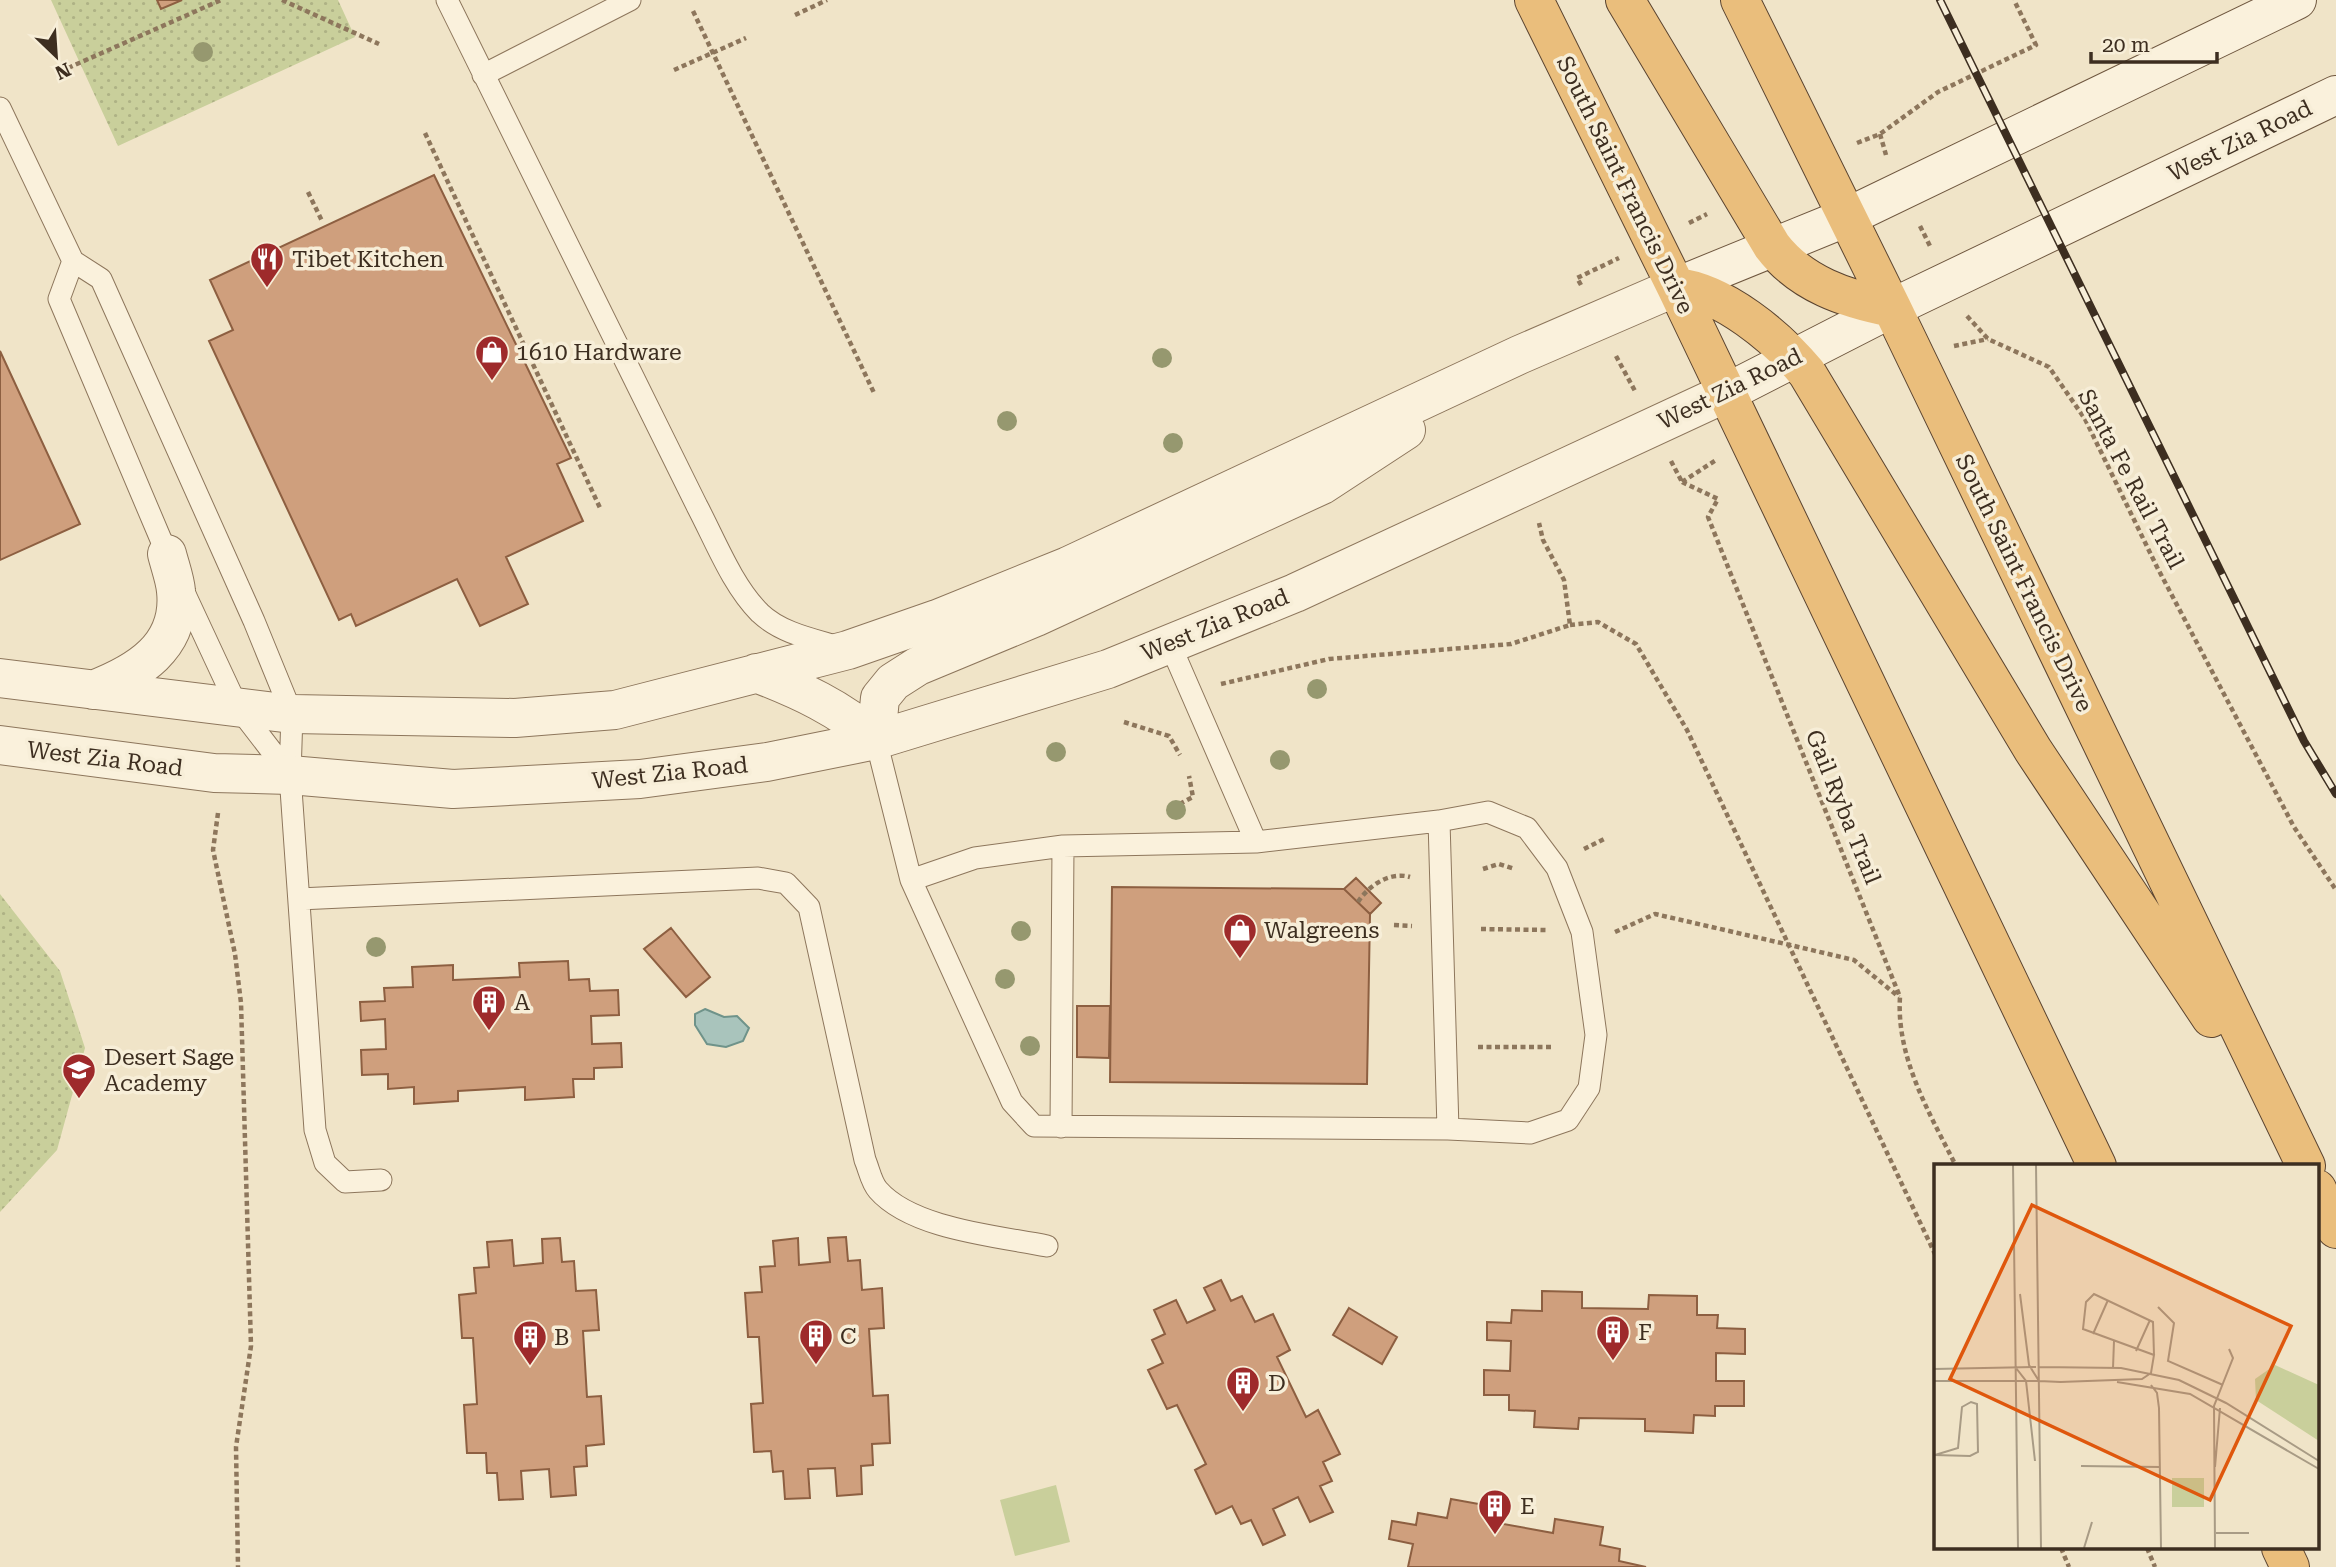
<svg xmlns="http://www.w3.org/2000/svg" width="2336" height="1567" font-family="'Roboto Serif',serif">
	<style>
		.grass { fill: #c9cf9b }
		.park { fill: url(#park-dots) }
		.water { fill: #a9c4bc; stroke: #6f938a; stroke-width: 2 }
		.building { fill: #cf9f7d; stroke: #8d5f41; stroke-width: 2 }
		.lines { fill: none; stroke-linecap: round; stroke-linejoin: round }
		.service-casing { stroke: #8d765c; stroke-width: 23 }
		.tertiary-casing { stroke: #8d765c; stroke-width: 40 }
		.secondary-casing { stroke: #6f573f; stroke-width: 40 }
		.trunk-casing { stroke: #5b4430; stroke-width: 40 }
		.path { stroke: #8d765c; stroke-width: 4.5; stroke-dasharray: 5 3.5; stroke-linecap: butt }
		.service { stroke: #faf1dc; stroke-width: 21 }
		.tertiary { stroke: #faf1dc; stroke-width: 38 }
		.secondary { stroke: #faf1dc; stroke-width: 38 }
		.trunk { stroke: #eabe7c; stroke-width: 38 }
		.rail-casing { stroke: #3d2e20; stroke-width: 8 }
		.rail { stroke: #f7eed8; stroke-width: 5; stroke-dasharray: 16; stroke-linecap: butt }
		.tree { fill: #96986f }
		.labels { text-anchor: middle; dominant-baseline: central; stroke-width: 7; stroke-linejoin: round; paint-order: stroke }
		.street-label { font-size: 23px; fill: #3d2e20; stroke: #f7eed8 }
		.poi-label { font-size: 23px; fill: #3d2e20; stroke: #f7eed8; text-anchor: start }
		.inset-road { fill: none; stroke: #a89b85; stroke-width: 2 }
		.view { fill: #df570d; fill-opacity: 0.15; stroke: #df570d; stroke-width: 3.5 }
		.inset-edge { fill: none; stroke: #3d2e20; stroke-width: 3.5 }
	</style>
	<defs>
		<pattern id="park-dots" width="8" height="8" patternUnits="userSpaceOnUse" patternTransform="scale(1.75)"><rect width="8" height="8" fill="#c9cf9b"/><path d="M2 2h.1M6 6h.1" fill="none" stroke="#aeb285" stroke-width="1.8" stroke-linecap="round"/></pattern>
	</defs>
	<rect width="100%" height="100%" fill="#f0e4c8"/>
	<!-- grass -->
	<path class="grass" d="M1056,1485L1070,1542L1015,1556L1000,1500Z"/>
	<!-- park -->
	<path class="park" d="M51,0H338L355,37L118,146Z
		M0,894L60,971L85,1048L57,1150L0,1212Z"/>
	<!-- water -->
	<path class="water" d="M705,1009L724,1017L737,1016L749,1028L743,1041L726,1047L707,1044L695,1025V1014Z"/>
	<!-- building -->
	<path class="building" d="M157,0H182L161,9Z
		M434,175L571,458L557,464L583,521L506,557L528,604L480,626L457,579L356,626L351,614L339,620L209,341L233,330L210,280Z
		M0,351L80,524L0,560Z
		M1356,878L1381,903L1370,914L1344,889Z
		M1112,887L1344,889L1370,914L1367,1084L1110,1082Z
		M671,928L710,977L686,997L644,949Z
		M568,961L569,980L589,979L590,991L618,990L619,1015L591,1016L592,1044L621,1043L622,1067L594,1068V1079H573L574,1097L525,1100V1087L458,1091V1101L414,1104V1087L388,1089V1074L362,1075L361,1050L386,1049L385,1019L361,1021L360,1002L385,1001L384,988L413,987L412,967L453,965V980L520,977L519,963Z
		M1077,1006H1110L1109,1058L1077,1057Z
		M846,1237L848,1261L860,1260L862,1290L882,1288L884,1328L869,1329L873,1396L888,1395L890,1443L872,1444L873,1465L861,1466L862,1494L837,1496L835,1468L808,1469L810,1498L785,1499L783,1471L773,1472L771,1451L754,1452L751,1404L763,1403L759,1337H748L745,1293L762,1292L760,1267L775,1266L773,1241L798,1238L799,1265L830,1262L828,1238Z
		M560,1238L562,1262L574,1261L576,1291L596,1290L599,1330L583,1331L587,1397L601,1396L604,1444L586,1446L587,1466L574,1467L576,1495L551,1497L549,1469L521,1471L523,1499L499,1500L497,1473H487L486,1453H467L464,1405L477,1404L473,1338H462L459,1295L476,1293L474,1268L489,1267L487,1242L512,1240L514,1266L543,1263L542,1239Z
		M1221,1280L1231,1301L1242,1296L1255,1322L1273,1314L1290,1350L1277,1357L1306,1417L1318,1410L1340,1454L1323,1462L1332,1481L1320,1486L1333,1512L1310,1522L1298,1497L1273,1509L1285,1535L1263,1545L1251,1520L1241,1524L1232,1506L1216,1514L1195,1470L1206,1464L1177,1405L1167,1409L1148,1370L1163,1363L1152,1340L1165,1334L1154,1310L1176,1300L1187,1323L1215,1310L1204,1288Z
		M1542,1291L1582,1292V1308L1648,1309L1649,1295L1697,1296V1315H1718L1717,1328L1745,1329V1354L1716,1353V1381H1744V1406H1715V1416L1694,1415L1693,1433L1645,1431V1419L1579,1418L1578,1429L1534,1427L1535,1411L1509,1410V1395H1484V1370L1510,1371L1511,1341L1487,1340V1322L1511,1323L1512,1310L1542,1311Z
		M1349,1308L1397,1337L1382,1364L1333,1335Z
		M1451,1499L1490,1506L1487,1521L1553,1533L1555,1519L1603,1527L1600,1545L1620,1549L1619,1561L1646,1567H1408L1413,1544L1389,1539L1392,1521L1416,1525L1418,1513L1447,1518Z"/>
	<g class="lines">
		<!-- service casing -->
		<g class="service-casing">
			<path id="service" d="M447,0L697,506C715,540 732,585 760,613C781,633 812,639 839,647
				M483,75L630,0
				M0,108L73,261L101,279L254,621L292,714L290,775L315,1130L325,1163L345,1182L381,1180
				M73,261L59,299L170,561
				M183,590L237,706L290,775
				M1169,642L1256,842
				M876,740L911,880L975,858L1063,846L1256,842L1439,821L1488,812L1527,828L1557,868L1582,932L1596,1035L1589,1088L1568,1120L1530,1133L1448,1129L1034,1126L1012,1102L911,880
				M1439,821L1448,1129
				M299,899L758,878L786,883L809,907L865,1160C869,1169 871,1182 878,1190C912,1229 997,1236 1047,1246
				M1061,1127L1063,846"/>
		</g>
		<!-- tertiary casing -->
		<g class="tertiary-casing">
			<path id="tertiary" d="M756,673C800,690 840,708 876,740
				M0,678L292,714L515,718L615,710L848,650L937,619L1068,566L1519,355L1676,287
				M93,690C137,673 182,647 176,591C175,579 170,566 167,554
				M876,740L880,698L893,682L918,666L1036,617L1322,485L1406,430
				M0,745L214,773L290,775L453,789L640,779L767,762L876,740L1108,669L1295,593L1726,393"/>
		</g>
		<!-- secondary casing -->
		<g class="secondary-casing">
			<path id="secondary" d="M1676,287L1845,218L2297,0
				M1726,393L1892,308L2336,95"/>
		</g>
		<!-- trunk casing -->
		<g class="trunk-casing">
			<path id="trunk" d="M1534,0L1676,287L2097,1166
				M1625,0L1772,246C1801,284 1846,299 1892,308
				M1740,0L1892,308L2306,1166
				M1676,287C1723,292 1777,337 1807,373L2033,750L2211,1018
				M2317,1189L2336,1229
				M2281,1548L2290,1567"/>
		</g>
		<!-- path -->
		<path class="path" d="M282,0L379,44
			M693,11L875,395
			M795,15L827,0
			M68,68L221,0
			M674,70L746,38
			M425,133L601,510
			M1880,134L1886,155
			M1857,143L1880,134L1938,92L2036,45L2014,0
			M308,192L322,221
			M1689,223L1707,214
			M1920,226L1930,246
			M1581,285L1577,278L1619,258
			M1967,316L1988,339L2049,367L2085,419L2157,567L2294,827L2336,890
			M1954,346L1988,339
			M1616,356L1635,391
			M1671,461L1682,482
			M1682,482L1718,499L1708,517L1900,997C1896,1058 1930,1114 1956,1166
			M1682,482L1716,460
			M1570,625L1598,622L1636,644L1687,730L1935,1254
			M1221,684L1329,659L1511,644L1570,625L1564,580L1543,540L1539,523
			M1124,722L1169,736L1180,755
			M1172,808L1193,797L1189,776
			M218,813L213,850L235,954L241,1003L251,1346L236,1447L238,1567
			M1584,849L1606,838
			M1483,869L1499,864L1515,869
			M1358,902C1368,886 1390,871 1410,877
			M1394,925L1412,926
			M1481,929L1547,930
			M1615,932L1655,914L1790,945L1854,960L1899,997
			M1478,1047H1551
			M2061,1548L2069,1567
			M2147,1548L2155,1567"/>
		<!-- service -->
		<use href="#service" class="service"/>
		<!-- tertiary -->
		<use href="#tertiary" class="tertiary"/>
		<!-- secondary -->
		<use href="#secondary" class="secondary"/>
		<!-- trunk -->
		<use href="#trunk" class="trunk"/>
		<!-- rail casing -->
		<g class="rail-casing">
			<path id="rail" d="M1940,0L2304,741L2336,794"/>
		</g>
		<!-- rail -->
		<use href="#rail" class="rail"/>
	</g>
	<!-- trees -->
	<g class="tree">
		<circle cx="203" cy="52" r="10"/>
		<circle cx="1162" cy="358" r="10"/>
		<circle cx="1007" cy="421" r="10"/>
		<circle cx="1173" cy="443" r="10"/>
		<circle cx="1317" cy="689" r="10"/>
		<circle cx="1056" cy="752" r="10"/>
		<circle cx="1280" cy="760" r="10"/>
		<circle cx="1176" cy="810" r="10"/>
		<circle cx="1021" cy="931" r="10"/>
		<circle cx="376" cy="947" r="10"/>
		<circle cx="1005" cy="979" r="10"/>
		<circle cx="1030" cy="1046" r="10"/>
	</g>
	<!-- icons -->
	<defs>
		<g id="restaurant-pin" transform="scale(1.75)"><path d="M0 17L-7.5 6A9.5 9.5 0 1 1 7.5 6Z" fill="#9e2a2b" stroke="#f7eed8"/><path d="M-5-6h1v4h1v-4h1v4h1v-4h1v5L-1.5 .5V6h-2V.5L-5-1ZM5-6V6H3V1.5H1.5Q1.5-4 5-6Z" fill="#fff"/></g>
		<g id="shop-pin" transform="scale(1.75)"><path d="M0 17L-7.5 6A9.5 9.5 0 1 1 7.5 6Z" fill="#9e2a2b" stroke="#f7eed8"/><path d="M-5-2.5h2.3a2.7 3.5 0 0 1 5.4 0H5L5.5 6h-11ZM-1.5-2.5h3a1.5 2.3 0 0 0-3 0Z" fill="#fff"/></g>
		<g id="building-pin" transform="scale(1.75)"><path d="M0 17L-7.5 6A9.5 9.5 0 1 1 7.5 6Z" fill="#9e2a2b" stroke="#f7eed8"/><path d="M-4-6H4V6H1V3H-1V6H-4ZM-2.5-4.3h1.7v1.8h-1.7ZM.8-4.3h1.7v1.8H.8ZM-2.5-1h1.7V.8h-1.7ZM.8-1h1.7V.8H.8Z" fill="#fff"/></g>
		<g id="school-pin" transform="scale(1.75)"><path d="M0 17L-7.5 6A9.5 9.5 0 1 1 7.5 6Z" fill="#9e2a2b" stroke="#f7eed8"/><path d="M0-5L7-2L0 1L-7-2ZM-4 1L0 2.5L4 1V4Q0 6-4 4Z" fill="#fff"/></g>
	</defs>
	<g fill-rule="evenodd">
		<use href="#restaurant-pin" x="267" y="259"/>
		<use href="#shop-pin" x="492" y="352"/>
		<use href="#shop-pin" x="1240" y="930"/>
		<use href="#building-pin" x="489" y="1002"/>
		<use href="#school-pin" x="79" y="1070"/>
		<use href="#building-pin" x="1613" y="1332"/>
		<use href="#building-pin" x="816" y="1336"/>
		<use href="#building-pin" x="530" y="1337"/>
		<use href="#building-pin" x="1243" y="1383"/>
		<use href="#building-pin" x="1495" y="1506"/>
	</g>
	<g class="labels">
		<!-- street labels -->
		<g class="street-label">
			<text transform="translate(2240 141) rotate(-26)">West Zia Road</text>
			<text transform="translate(1625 185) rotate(64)">South Saint Francis Drive</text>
			<text transform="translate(1730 389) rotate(-26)">West Zia Road</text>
			<text transform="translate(2131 479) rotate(62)">Santa Fe Rail Trail</text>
			<text transform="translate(2024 583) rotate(64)">South Saint Francis Drive</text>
			<text transform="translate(1215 625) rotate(-22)">West Zia Road</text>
			<text transform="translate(105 759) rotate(7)">West Zia Road</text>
			<text transform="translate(670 773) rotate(-6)">West Zia Road</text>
			<text transform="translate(1843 807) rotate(68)">Gail Ryba Trail</text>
		</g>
		<!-- poi labels -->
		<g class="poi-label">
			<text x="292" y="259">Tibet Kitchen</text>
			<text x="516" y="352">1610 Hardware</text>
			<text x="1264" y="930">Walgreens</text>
			<text x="514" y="1002">A</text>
			<text x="104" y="1057">Desert Sage<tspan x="104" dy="26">Academy</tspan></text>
			<text x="1638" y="1332">F</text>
			<text x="840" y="1336">C</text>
			<text x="554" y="1337">B</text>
			<text x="1268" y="1383">D</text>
			<text x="1520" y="1506">E</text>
		</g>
	</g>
	<!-- overview -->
	<g transform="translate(1934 1164)">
		<rect width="385" height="385" fill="#f0e4c8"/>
		<path d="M341,201L385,221V277L322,236L321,215ZM238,314H270V343H238Z" fill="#c9cf9b"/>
		<path class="inset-road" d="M79,1L84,384M102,1L107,384M86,130L95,201L105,217M224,143L240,159L234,197L289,221M159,170L174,136M202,187L216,156M105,203L187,204L245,216L292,239L385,297M82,204L92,217L101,297M179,204L180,177M0,205L102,203M0,217H105M105,217L127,218M126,218L208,215L217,209L220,191L149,165L152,138L160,130L219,158L220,191M183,218L256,230L385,305M217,221L223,229L225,244L227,384M0,291L36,292L44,288L43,240L37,238L28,243L24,284L1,291M147,302L226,303M281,303L286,244M282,369H315M150,384L158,358M281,384L280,242L299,194L295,185"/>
		<path class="view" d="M98,41L357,162L276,336L16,215Z"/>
		<rect width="385" height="385" class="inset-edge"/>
	</g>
	<!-- north arrow -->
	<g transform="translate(56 56) rotate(155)" stroke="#f7eed8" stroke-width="5" paint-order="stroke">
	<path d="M0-5L12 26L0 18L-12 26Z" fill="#3d2e20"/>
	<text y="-10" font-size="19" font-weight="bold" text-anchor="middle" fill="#3d2e20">N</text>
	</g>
	<!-- scale -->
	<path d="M2091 52v10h126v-10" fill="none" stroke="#3d2e20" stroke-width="3.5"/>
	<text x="2102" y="52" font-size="21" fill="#3d2e20" stroke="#f7eed8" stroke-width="5" paint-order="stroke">20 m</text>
</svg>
